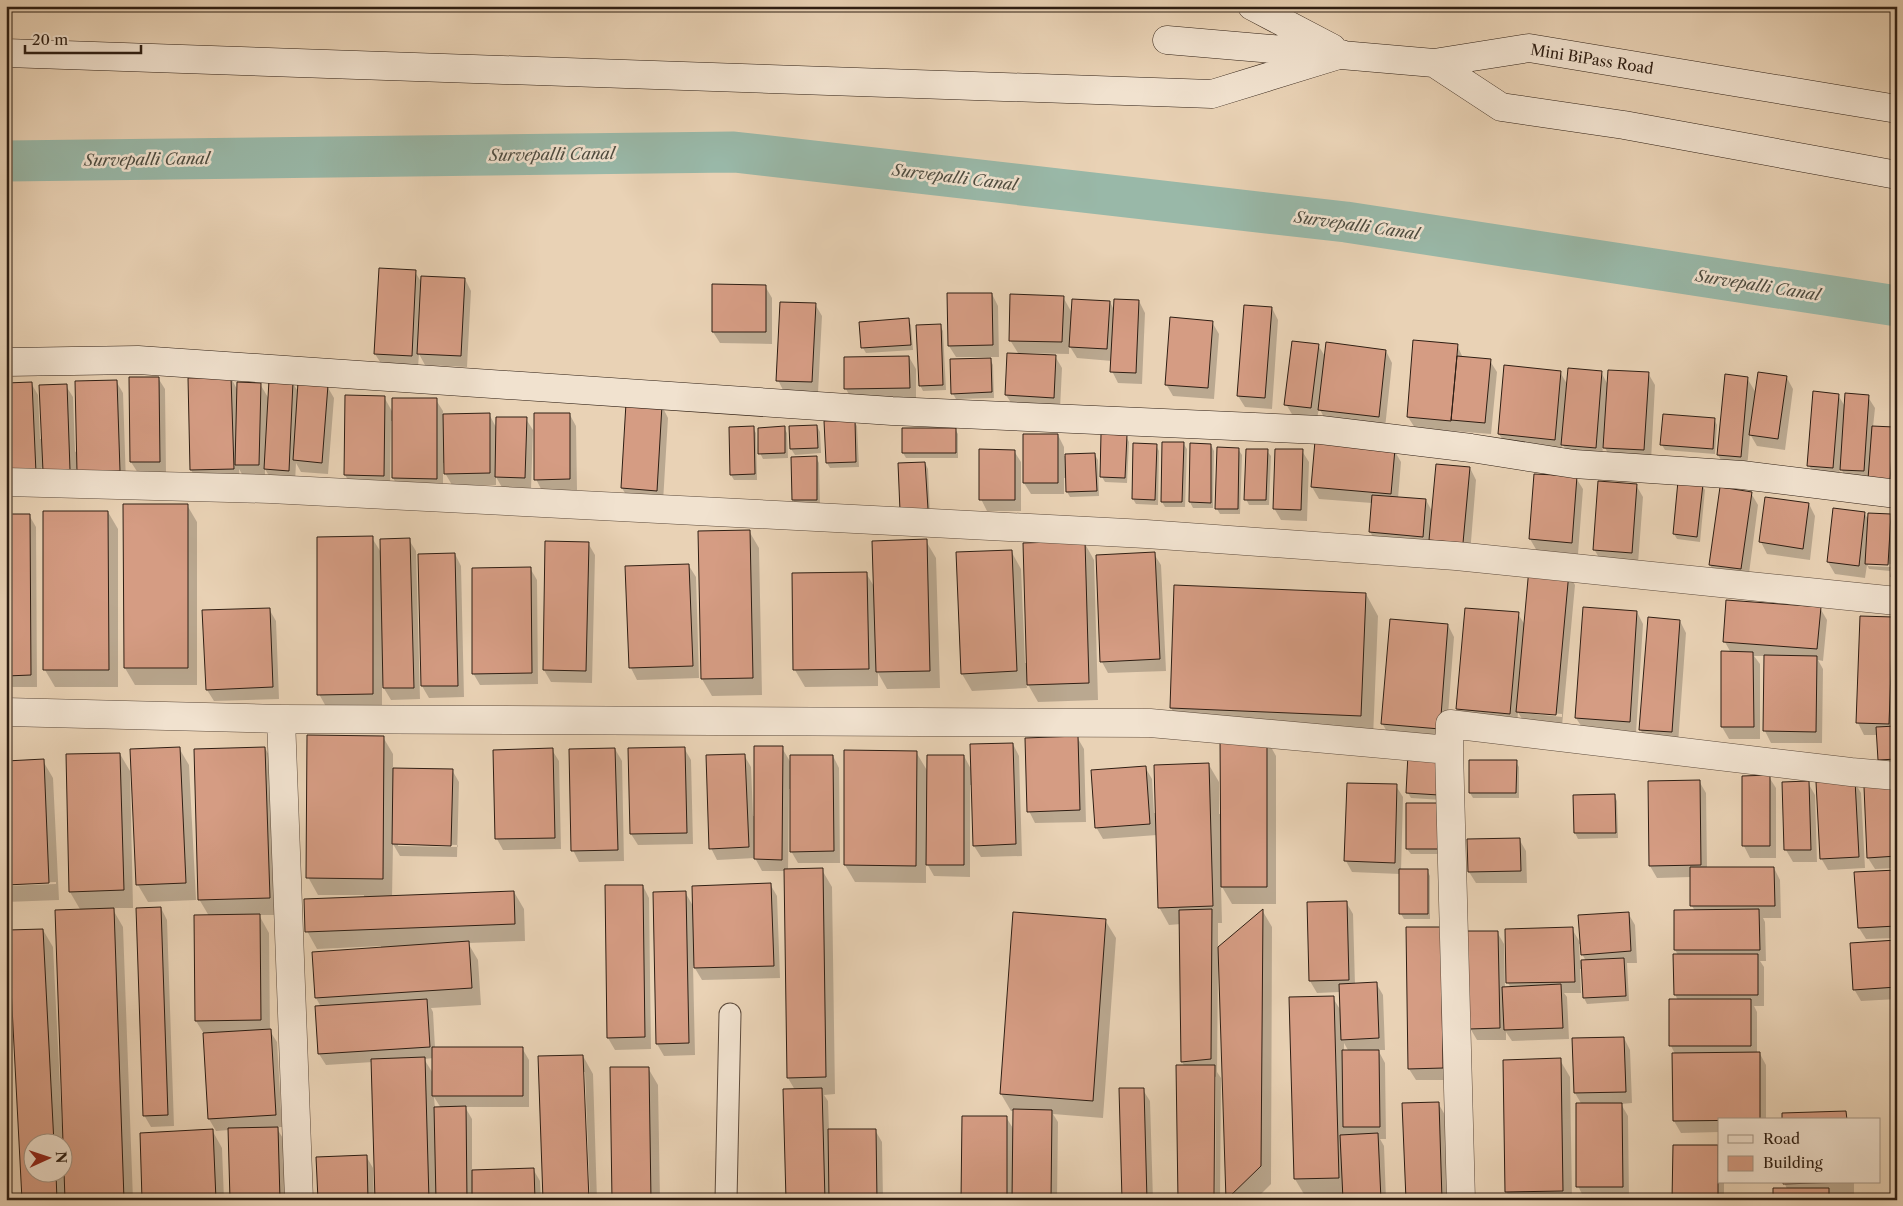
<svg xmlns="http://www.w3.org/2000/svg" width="1903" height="1206" font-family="'Libre Caslon Text',serif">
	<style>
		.shadow { fill: #0003; fill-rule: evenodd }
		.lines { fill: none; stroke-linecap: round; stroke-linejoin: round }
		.canal { stroke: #99b8a8; stroke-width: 41 }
		.building { fill: #d59c83; stroke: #2e1e13 }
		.lane-casing { stroke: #5d4b3c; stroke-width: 23 }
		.street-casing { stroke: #5d4b3c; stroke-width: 29 }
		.secondary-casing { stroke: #2e1e13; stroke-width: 29 }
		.lane { stroke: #f1e2cf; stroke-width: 21 }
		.street { stroke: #f1e2cf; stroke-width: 28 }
		.secondary { stroke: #f1e2cf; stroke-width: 28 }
		.labels { text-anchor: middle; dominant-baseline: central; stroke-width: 5; stroke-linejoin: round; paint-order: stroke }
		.street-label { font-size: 15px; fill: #2e1e13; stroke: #f1e2cf }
		.water-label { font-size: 16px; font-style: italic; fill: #4e4c40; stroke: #f1e2cf }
	</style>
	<rect width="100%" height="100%" fill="#e9d2b5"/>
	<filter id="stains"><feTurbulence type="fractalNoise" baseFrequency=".004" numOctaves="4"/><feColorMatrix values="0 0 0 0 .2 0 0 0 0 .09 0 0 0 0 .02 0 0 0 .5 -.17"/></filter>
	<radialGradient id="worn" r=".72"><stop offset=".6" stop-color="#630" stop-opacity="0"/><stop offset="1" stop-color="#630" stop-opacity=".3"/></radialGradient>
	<!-- shadow -->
	<path class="shadow" d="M415,272L422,283L465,279L471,291L467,367L425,365L419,354L418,367L382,365L375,354Z
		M765,286L772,298V344L720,343L713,332Z
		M992,294L998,306L999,357H956L949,346Z
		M1063,297L1072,313L1110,302L1114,310L1139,301L1145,313L1142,384L1118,383L1112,371V361L1077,358L1069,345V354L1018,353L1010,340Z
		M815,304L822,316L818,393L784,392L778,380Z
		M1272,308L1278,320L1272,409L1245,407L1238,396Z
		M908,320L911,325L913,350L866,353L863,348Z
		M1212,322L1219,334L1214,399L1173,396L1166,384Z
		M940,326L943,331L946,390L923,391L920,385Z
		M1318,345L1326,358L1386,351L1392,363L1385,428L1326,421L1319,408L1317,419L1293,416L1286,404Z
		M1457,345L1463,358L1490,361L1497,372L1491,434L1415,428L1408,417Z
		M1055,356L1062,368L1060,409L1013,406L1006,395Z
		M909,357L916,369V399L852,400L846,389Z
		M990,359L993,365L994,398L956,399L953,394Z
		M1560,372L1567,384L1601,372L1608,385L1648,373L1655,385L1651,461L1611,459L1603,444L1602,459L1569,456L1562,443L1561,451L1506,446L1499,434Z
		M158,378L165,389L166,473H138L131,462Z
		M231,378L238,391L260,384L269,399L292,382L299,393L327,386L334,398L328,474L301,472L296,463L295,482L272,481L265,469V477L243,476L239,469L240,481L198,482L191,470Z
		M1747,378L1756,393L1787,378L1793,389L1785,450L1757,446L1750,434L1747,469L1725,467L1718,455Z
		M116,381L123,393L126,483L85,484L76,468V482H51L41,467L42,484L12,486L31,383L38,395L40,439H43L66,386L73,397L75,452L77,451Z
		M1838,395L1846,408L1868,397L1875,408L1873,427L1893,428L1896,434L1893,480L1848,481L1840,467L1839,479L1815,477L1809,465Z
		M384,397L393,413L436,400L443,411V416L489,414L497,429L526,419L533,430L531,489H503L496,477V485H452L445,473V463H443V490H400L393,478V421H391L390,487H352L345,475Z
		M662,406L668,418L663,502L629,500L622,488Z
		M570,415L576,426L577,490L542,491L536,479Z
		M1714,419L1717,425L1715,454L1665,450L1662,445Z
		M854,421L857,426L859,467L830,468L827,463Z
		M817,426L820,432L821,453L795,455L791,449L790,427Z
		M753,428L756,433L757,480H734L731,475Z
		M784,428L787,433L788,458L763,459L760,453Z
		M955,429L958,434V458H906L903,453Z
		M1058,435L1064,447V456L1095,455L1098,460L1099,496L1070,497L1067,492V478H1064V494H1031L1024,483Z
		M1126,436L1129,442L1127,483L1105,482L1102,477Z
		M1183,443L1187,449L1185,507H1165L1162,502Z
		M1156,445L1159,451L1158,505L1136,504L1133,499Z
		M1191,445H1211L1214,451L1213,508H1193L1190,502Z
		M1238,449L1242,455L1240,514H1220L1217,509Z
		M1394,450L1401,462L1398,498L1426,500L1433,513L1470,468L1476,480L1470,554L1437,551L1430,539L1429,548L1377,543L1370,532L1372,503L1319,499L1312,487Z
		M1014,451L1021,462V511H987L981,499Z
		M1267,451L1271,456L1269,505H1249L1246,499Z
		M1302,451L1309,462L1307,521L1281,520L1274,508Z
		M816,457L819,463L820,505H796L793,500Z
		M925,463L928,469L930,515L905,516Z
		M1576,478L1583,489L1578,554L1537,551L1530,539Z
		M1636,485L1643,497L1638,564L1601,561L1594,549Z
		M1702,485L1705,490L1700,542L1677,539L1674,534Z
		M1751,493L1758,505L1748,581L1717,576L1710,565Z
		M1809,504L1815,516L1810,560L1767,554L1761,542Z
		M187,505L197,522V685H135L125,668Z
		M1834,510L1864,513L1869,520L1890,515L1893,521L1891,564L1868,563V566L1891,567L1890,571L1869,569L1867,565L1865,578L1835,574L1828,562Z
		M108,512L118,529V687H55L45,670Z
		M6,515H29L36,527L37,687H6Z
		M1897,530V584L1892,577Z
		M749,531L759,548L762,695L712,696L702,679Z
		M372,538L382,554L409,540L416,551L420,699L391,700L382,685V711L329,712L319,694Z
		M926,541L936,558L940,688L887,689L878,673V686L805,687L795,670L793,575L866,573L875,588Z
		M547,542L588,543L595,555L592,683L551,682L544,670Z
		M1084,542L1094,560L1098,700L1038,702L1026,681L1027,688L972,691L962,674L1011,551L1021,569L1025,663H1028Z
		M455,554L461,566L464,697L429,698L422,686Z
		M1154,554L1161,565L1166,671L1108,673L1102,662Z
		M689,566L696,577L699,678L637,680L631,668L627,568Z
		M530,568L537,580L538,684L480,685L473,673Z
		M1568,573L1575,585L1562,726L1524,723L1518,712L1517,725L1464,721L1457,709L1518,614L1525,625ZM1523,711L1562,714V717L1523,713Z
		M1175,586L1366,594L1378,616L1373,738L1184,730L1171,708Z
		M1727,601L1820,608L1827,620L1823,661L1818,660L1823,669L1822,743H1771L1765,731V656H1754L1760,664V739H1729L1722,727L1731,653L1725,642Z
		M269,609L276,621L279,699L214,701L207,690Z
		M1637,612L1643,624L1636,733L1583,729L1576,718Z
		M1892,618L1897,627V764L1883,765L1879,760L1878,735H1864L1858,723Z
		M1680,621L1686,633L1678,744L1647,741L1640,729Z
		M1448,625L1454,637L1446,741L1389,735L1382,723Z
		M383,737L393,754V769L452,770L459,782L457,857L400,856L393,844L392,897L514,892L524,909L525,941L468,943L478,960L481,1005L431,1008L433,1012L435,1048H522L529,1060V1107H465L472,1119V1171L533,1169L540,1181L541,1200H376L373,1062L326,1065L319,1054L321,1007L316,998L313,953L381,949V946L317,949L307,931L364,898V895H318L308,877ZM398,843L458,845V847L398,846ZM434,1058V1075L424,1059ZM434,1097L441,1108H435Z
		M1077,737L1084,749L1086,822L1035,823L1029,811Z
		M1266,738L1276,756V904H1232L1221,885L1222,923H1218V949L1262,910L1272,927L1271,1184L1255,1200H1227L1220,963H1218L1217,1072L1221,1078L1220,1200H1215L1216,1077L1185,1067L1182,1062L1181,924L1169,925L1159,907L1157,835L1103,839L1096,827L1145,767L1152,779L1154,813H1157L1209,765L1219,782V814H1222Z
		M1013,744L1019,756L1022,856L981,857L974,846L973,785H970V877L934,876L926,862V883L855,882L845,865L916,752L928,772L964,756L972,771Z
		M179,748L189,765L196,900L148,902L138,885L131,750Z
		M265,748L275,766L279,915H259L269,933L270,1031L277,1042L282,1127H276L284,1140L285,1200H231L229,1130L216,1131L209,1119L204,1034L196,1021L209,916L199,899Z
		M684,748L691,760L693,844L638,845L631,834Z
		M782,748L791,763L833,756L839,768L840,863H798L791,851V789H789L788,870H822L832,887L835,1094L824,1095L828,1101L829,1131L875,1130L882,1142L883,1200H787L795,1090L788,1078L785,871H762L755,858L717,860L711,848L744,755L751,767L753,816H755Z
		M615,749L622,761L624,861L579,862L573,850Z
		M552,750L559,761L561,849L503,850L497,839Z
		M120,754L130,771L133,908H112L123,927L133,1200H23L43,930L53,947L62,1126L64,1125L81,911L70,892ZM32,1144H62V1174H32Z
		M1440,756L1442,800L1411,798L1408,793Z
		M43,761L53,778L59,900L6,902V886L56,884V882L6,884Z
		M1516,762L1519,767V798H1473L1470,793Z
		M1743,777H1769L1776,788V858H1750L1744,846Z
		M1699,781L1706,793L1707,868H1774L1780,880L1781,918H1763L1765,922L1766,961H1760L1764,967V1006H1754L1757,1012V1054H1760L1766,1065V1120H1719V1132L1681,1133L1674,1121V1054H1675L1671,1046L1670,1001H1678L1675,994L1678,955L1675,950L1695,911L1692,906L1691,877L1657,878L1650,866L1649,782Z
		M1854,781L1861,793L1865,868L1828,870L1821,858Z
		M1783,783H1808L1815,795L1817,862H1793L1786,850Z
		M1396,786L1403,797L1401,871L1427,870L1430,876V919H1404L1401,914L1400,874L1352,872L1346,861Z
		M1897,787V868L1875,869L1868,858Z
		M1614,795L1617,801L1618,838L1578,839L1575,833Z
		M1436,804L1440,854H1411L1407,849Z
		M1519,839L1526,851L1527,883H1476L1469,872Z
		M1897,871V938L1866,939L1859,928Z
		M770,884L777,896L780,978L702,980L693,965L695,1055L664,1056L657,1044L654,893L685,892L693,906Z
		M643,886L649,898L651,1049L615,1050L608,1038Z
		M1346,902L1353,914L1355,985L1376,983L1383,995L1385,1050H1378L1385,1063L1386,1139H1380L1384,1146L1386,1200H1344V1196H1305L1295,1179L1333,998L1341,1011L1340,992L1317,993L1310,981L1309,903ZM1344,1043L1349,1052H1344Z
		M161,908L167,920L174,1126L151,1127L144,1115Z
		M1628,913L1635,925L1637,963H1627L1629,1001L1587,1004L1584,998L1582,969H1580L1581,993H1564L1567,997L1569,1039L1512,1041L1506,1032V1040H1477L1470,1028L1497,932L1504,944L1505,988H1511L1508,983L1572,929L1581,944H1579L1580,961H1586L1582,954Z
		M1105,920L1116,938L1103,1118L1053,1114L1058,1122L1057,1200H962L1006,1117L1014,1130V1111H1011L1001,1094Z
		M1440,928L1449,1080H1416L1409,1069Z
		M1897,942V999L1861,1001L1854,989Z
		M1624,1038L1630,1050L1632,1103L1621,1104L1628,1116L1629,1198H1584L1578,1186L1582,1105L1575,1093L1573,1040Z
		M583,1056L593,1074L597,1200H590L585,1072H583Z
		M1560,1060L1570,1077L1572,1200H1511L1506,1191Z
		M648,1068L658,1085L660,1200H613Z
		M1143,1090L1150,1101L1153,1200H1123Z
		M1438,1103L1445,1115L1448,1200H1407Z
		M212,1130L222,1148L224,1200H144Z
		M1718,1147L1719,1150V1182H1724V1200H1673Z
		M366,1156L373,1168L374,1200H319Z
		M1784,1182H1854V1194H1831L1834,1200H1774L1787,1189Z"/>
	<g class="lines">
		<!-- canal -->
		<path class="canal" d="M6,161L734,152L1346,222L1897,306"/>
	</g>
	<!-- building -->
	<path class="building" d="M379,268L416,270L412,356L374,354Z
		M421,276L465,278L461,356L417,354Z
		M712,284L766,285V332H712Z
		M947,293H992L993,345L948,346Z
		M1010,294L1064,296L1062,342L1009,341Z
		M1072,299L1110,301L1107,349L1069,347Z
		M1114,299L1139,300L1136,373L1110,372Z
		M780,302L816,303L812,382L776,381Z
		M1244,305L1272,307L1265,398L1237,396Z
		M1170,317L1213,321L1208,388L1165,385Z
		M909,318L911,345L861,348L859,322Z
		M941,324L943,385L919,386L916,325Z
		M1413,340L1458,344L1451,421L1407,417Z
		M1292,341L1319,344L1311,408L1284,405Z
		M1326,342L1386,350L1379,417L1318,410Z
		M1007,353L1056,355L1054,398L1005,395Z
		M909,356L910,388L844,389V357Z
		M1457,356L1491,359L1485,423L1451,420Z
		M991,358L992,392L951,394L950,359Z
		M1504,365L1561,371L1555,440L1498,434Z
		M1568,368L1602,371L1596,448L1561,445Z
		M1608,370L1649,372L1644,450L1603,448Z
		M1758,372L1787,376L1778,439L1749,435Z
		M1725,374L1748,377L1741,457L1717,455Z
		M129,377H159L160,462H130Z
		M231,377L234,469L190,470L188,378Z
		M117,380L120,471L77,472L75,381Z
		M269,380L293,381L289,471L264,469Z
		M32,382L36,473L6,474V383Z
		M237,382L261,383L259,465H235Z
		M298,382L328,385L322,463L293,460Z
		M67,384L70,470L43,471L39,385Z
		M1813,391L1839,394L1833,468L1807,466Z
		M1845,393L1869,395L1864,471L1840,470Z
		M345,395L385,396L384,476L344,475Z
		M392,398H437V479L392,478Z
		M626,403L662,405L657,491L621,488Z
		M490,413V473L444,474L443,414Z
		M534,413H570V479L534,480Z
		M1663,414L1715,418L1713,449L1660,445Z
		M496,417H527L525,478L495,477Z
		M855,420L856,462L826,463L824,421Z
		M817,425L818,448L790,449L789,426Z
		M754,426L755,474L730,475L729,427Z
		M785,426V453L758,454V428Z
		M1872,426L1894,427L1890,481L1868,479Z
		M902,428H956V453H902Z
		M1023,434H1058V483H1023Z
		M1101,434L1127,435L1125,478L1100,477Z
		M1315,441L1395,449L1391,494L1311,487Z
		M1162,442H1184L1182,502H1161Z
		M1133,443L1157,444L1155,500L1132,499Z
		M1190,443L1211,444V503L1189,502Z
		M1217,447L1239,448L1238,509H1215Z
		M979,449L1015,450V500H979Z
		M1246,449H1268L1266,500H1244Z
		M1275,449H1303L1301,510L1273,509Z
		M1095,453L1097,491L1066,492L1065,454Z
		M817,456V500H792L791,457Z
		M925,462L928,509L900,511L898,463Z
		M1436,464L1470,467L1463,543L1429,540Z
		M1534,474L1577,476L1572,543L1529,539Z
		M1598,481L1637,484L1632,553L1593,550Z
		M1678,481L1703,484L1697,537L1673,534Z
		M1720,487L1752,492L1741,569L1709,565Z
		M1372,495L1426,499L1423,537L1369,532Z
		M1765,497L1809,503L1803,549L1759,542Z
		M123,504H188V668H124Z
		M1833,508L1865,512L1859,566L1827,562Z
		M43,511H108L109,670H43Z
		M1868,513L1891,514L1888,565L1865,564Z
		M6,514H30L31,675L6,676Z
		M1897,517V578L1891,577Z
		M750,530L753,678L701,679L698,531Z
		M373,536V694L317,695V537Z
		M410,538L414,688H383L380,539Z
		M927,539L930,671L876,672L872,541Z
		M545,541L589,542L586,671L543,670Z
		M1085,541L1089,683L1027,685L1023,543Z
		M1012,550L1017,671L961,674L956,552Z
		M1155,552L1160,659L1100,662L1096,555Z
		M455,553L458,686H421L418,554Z
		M689,564L693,666L629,668L625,566Z
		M531,567L532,673L472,674V568Z
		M1529,568L1569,572L1556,715L1516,712Z
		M867,572L869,669L793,670L792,573Z
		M1174,585L1366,593L1361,716L1170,708Z
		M1726,600L1821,607L1817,649L1723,642Z
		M1583,607L1637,611L1630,722L1575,718Z
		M270,608L273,687L206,690L202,610Z
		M1465,608L1519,612L1510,714L1456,709Z
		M1860,616L1893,617L1889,724L1856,723Z
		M1648,617L1680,620L1672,732L1639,730Z
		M1390,619L1448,624L1440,729L1381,724Z
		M1721,651L1753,652L1754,727H1721Z
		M1764,655L1817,656L1816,732L1763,731Z
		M1897,726V759L1878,760L1876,727Z
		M307,735L384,736L383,879L306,878Z
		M1078,736L1080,810L1027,812L1025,738Z
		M1220,737H1267V887H1221Z
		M1013,743L1016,844L973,846L970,744Z
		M754,746H783L782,860L754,859Z
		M180,747L186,883L136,885L130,749Z
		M265,747L270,898L198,900L194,749Z
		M685,747L687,833L630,834L628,748Z
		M553,748L555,838L495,839L493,750Z
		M615,748L618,850L571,851L569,749Z
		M844,750L917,751L916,866L844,865Z
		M120,753L124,890L69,892L66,754Z
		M745,754L749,847L709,849L706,755Z
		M1408,754L1440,755L1439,795L1406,793Z
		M790,755H833L834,851L790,852Z
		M927,755H964V865H926Z
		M44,759L49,883L6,885V761Z
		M1469,760H1517L1516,793H1469Z
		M1209,763L1213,906L1158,908L1154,765Z
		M1146,766L1150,824L1095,828L1091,770Z
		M393,768L453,769L451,846L392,844Z
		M1770,775V846H1742V776Z
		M1700,780L1701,865L1649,866L1648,781Z
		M1855,780L1859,857L1820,859L1816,782Z
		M1809,781L1811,850H1784L1782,782Z
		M1347,783L1397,784L1395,863L1344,861Z
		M1897,786V856L1867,858L1864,787Z
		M1615,794L1616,833H1574L1573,795Z
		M1406,803H1437L1438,849H1406Z
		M1520,838L1521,871L1468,872L1467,839Z
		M1690,867H1774L1775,906H1690Z
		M823,868L826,1077L787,1078L784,869Z
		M1399,869H1428V914H1399Z
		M1897,870V926L1858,928L1854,872Z
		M771,883L774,966L694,968L692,886Z
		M605,885H643L645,1037L607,1038Z
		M514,891L515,924L305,932L304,899Z
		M686,891L689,1043L656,1044L653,892Z
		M1347,901L1349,980L1309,981L1307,902Z
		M161,907L168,1115L143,1116L136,908Z
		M114,908L124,1200H65L55,910Z
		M1212,909L1211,1059L1181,1062L1179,910Z
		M1263,909L1261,1166L1226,1200L1218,947Z
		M1759,909L1760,950H1674V910Z
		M1013,912L1106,919L1093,1101L1000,1094Z
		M1629,912L1631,951L1581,955L1578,915Z
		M260,914L261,1020L195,1021L194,915Z
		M1406,927H1441L1443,1068L1408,1069Z
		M1573,927L1575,982L1506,983L1505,929Z
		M43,929L54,1144H32V1174H56L57,1200H22L8,930Z
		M1466,931H1498L1500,1028L1469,1029Z
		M1897,940V987L1853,990L1850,943Z
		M469,941L472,988L315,998L312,952Z
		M1673,954H1758V995H1674Z
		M1624,958L1626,996L1583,998L1581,960Z
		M1377,982L1379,1038L1341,1040L1339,984Z
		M1561,984L1563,1028L1504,1030L1502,987Z
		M1334,996L1339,1178L1294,1179L1289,997Z
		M427,999L430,1047L318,1054L315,1006Z
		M1669,999H1751V1046H1669Z
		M271,1029L276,1115L208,1119L203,1033Z
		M1624,1037L1626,1092L1574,1093L1572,1038Z
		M432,1047H523V1096H432Z
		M1342,1050H1379L1380,1127H1343Z
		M1760,1052V1120L1673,1121L1672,1053Z
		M583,1055L589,1200H543L538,1056Z
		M425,1057L429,1200H375L371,1059Z
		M1561,1058L1563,1191L1505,1192L1503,1060Z
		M1176,1065H1215L1214,1200H1178Z
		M610,1067H649L651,1200H612Z
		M822,1088L825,1200H786L783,1089Z
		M1119,1088H1144L1147,1200H1122Z
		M1439,1102L1442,1200H1406L1402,1103Z
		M1576,1103H1622L1623,1187H1576Z
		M466,1106L467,1200H436L434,1107Z
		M1013,1109L1052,1110L1051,1200H1012Z
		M1846,1111L1847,1120H1782V1113Z
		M962,1116H1007V1200H961Z
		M278,1127L280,1200H230L228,1128Z
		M213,1129L216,1200H142L140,1133Z
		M828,1129H876L877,1200H829Z
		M1378,1133L1381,1200H1343L1340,1135Z
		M1673,1145H1718V1200H1672Z
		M367,1155L368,1200H318L316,1157Z
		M534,1168L535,1200H472V1170Z
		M1783,1182H1848L1783,1184Z
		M1773,1188H1829V1200H1773Z"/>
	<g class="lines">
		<!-- lane casing -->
		<g class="lane-casing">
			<path id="lane" d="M726,1200L730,1014"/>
		</g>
		<!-- street casing -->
		<g class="street-casing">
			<path id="street" d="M6,482L270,489L1146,534L1456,556L1897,601
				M6,712L281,719L1150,723L1449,750
				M281,719L299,1200
				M1461,1200L1449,750L1450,724L1851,772L1897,776"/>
		</g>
		<!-- secondary casing -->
		<g class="secondary-casing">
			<path id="secondary" d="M1252,6L1332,48
				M1167,40L1434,63L1529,48L1897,109
				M6,53L1212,94L1342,54
				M1434,63L1501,107L1624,125L1897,175
				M6,362L138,360L892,411L1321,430L1471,448L1574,464L1742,475L1897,494"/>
		</g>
		<!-- lane -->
		<use href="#lane" class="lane"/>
		<!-- street -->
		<use href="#street" class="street"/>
		<!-- secondary -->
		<use href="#secondary" class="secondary"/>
	</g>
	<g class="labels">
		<!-- street labels -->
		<g class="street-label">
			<text transform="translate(1592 59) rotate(9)">Mini BiPass Road</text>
		</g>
		<!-- water labels -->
		<g class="water-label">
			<text transform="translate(552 154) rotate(-1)">Survepalli Canal</text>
			<text transform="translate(147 159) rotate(-1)">Survepalli Canal</text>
			<text transform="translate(955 177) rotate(7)">Survepalli Canal</text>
			<text transform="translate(1357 225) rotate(8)">Survepalli Canal</text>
			<text transform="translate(1758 285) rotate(9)">Survepalli Canal</text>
		</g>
	</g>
	<!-- margin -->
	<rect width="1903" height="1206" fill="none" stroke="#e9d2b5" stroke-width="25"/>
	<rect x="8" y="8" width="1888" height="1191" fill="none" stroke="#2e1e13" stroke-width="2.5"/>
	<rect x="12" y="12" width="1878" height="1181" fill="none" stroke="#2e1e13"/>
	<!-- legend -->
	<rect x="1718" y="1118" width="162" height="65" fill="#f1e2cf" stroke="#a39484"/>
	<rect x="1728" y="1135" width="25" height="8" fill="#f1e2cf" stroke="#a39484"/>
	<text x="1763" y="1144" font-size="15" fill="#2e1e13">Road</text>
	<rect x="1728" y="1156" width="25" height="15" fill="#d59c83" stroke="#a39484"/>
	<text x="1763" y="1168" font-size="15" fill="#2e1e13">Building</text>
	<!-- north arrow -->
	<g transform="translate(48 1158) rotate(87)"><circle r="24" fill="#f1e2cf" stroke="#a39484"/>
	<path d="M0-4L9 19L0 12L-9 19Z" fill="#8f2418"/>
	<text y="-8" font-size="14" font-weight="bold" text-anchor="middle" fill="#2e1e13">N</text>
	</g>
	<!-- scale -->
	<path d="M25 45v8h116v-8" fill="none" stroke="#2e1e13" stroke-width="2.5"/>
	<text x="32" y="45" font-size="15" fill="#2e1e13" stroke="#f1e2cf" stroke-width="4" paint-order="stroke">20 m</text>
	<rect width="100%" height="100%" filter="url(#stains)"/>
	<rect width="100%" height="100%" fill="url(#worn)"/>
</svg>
